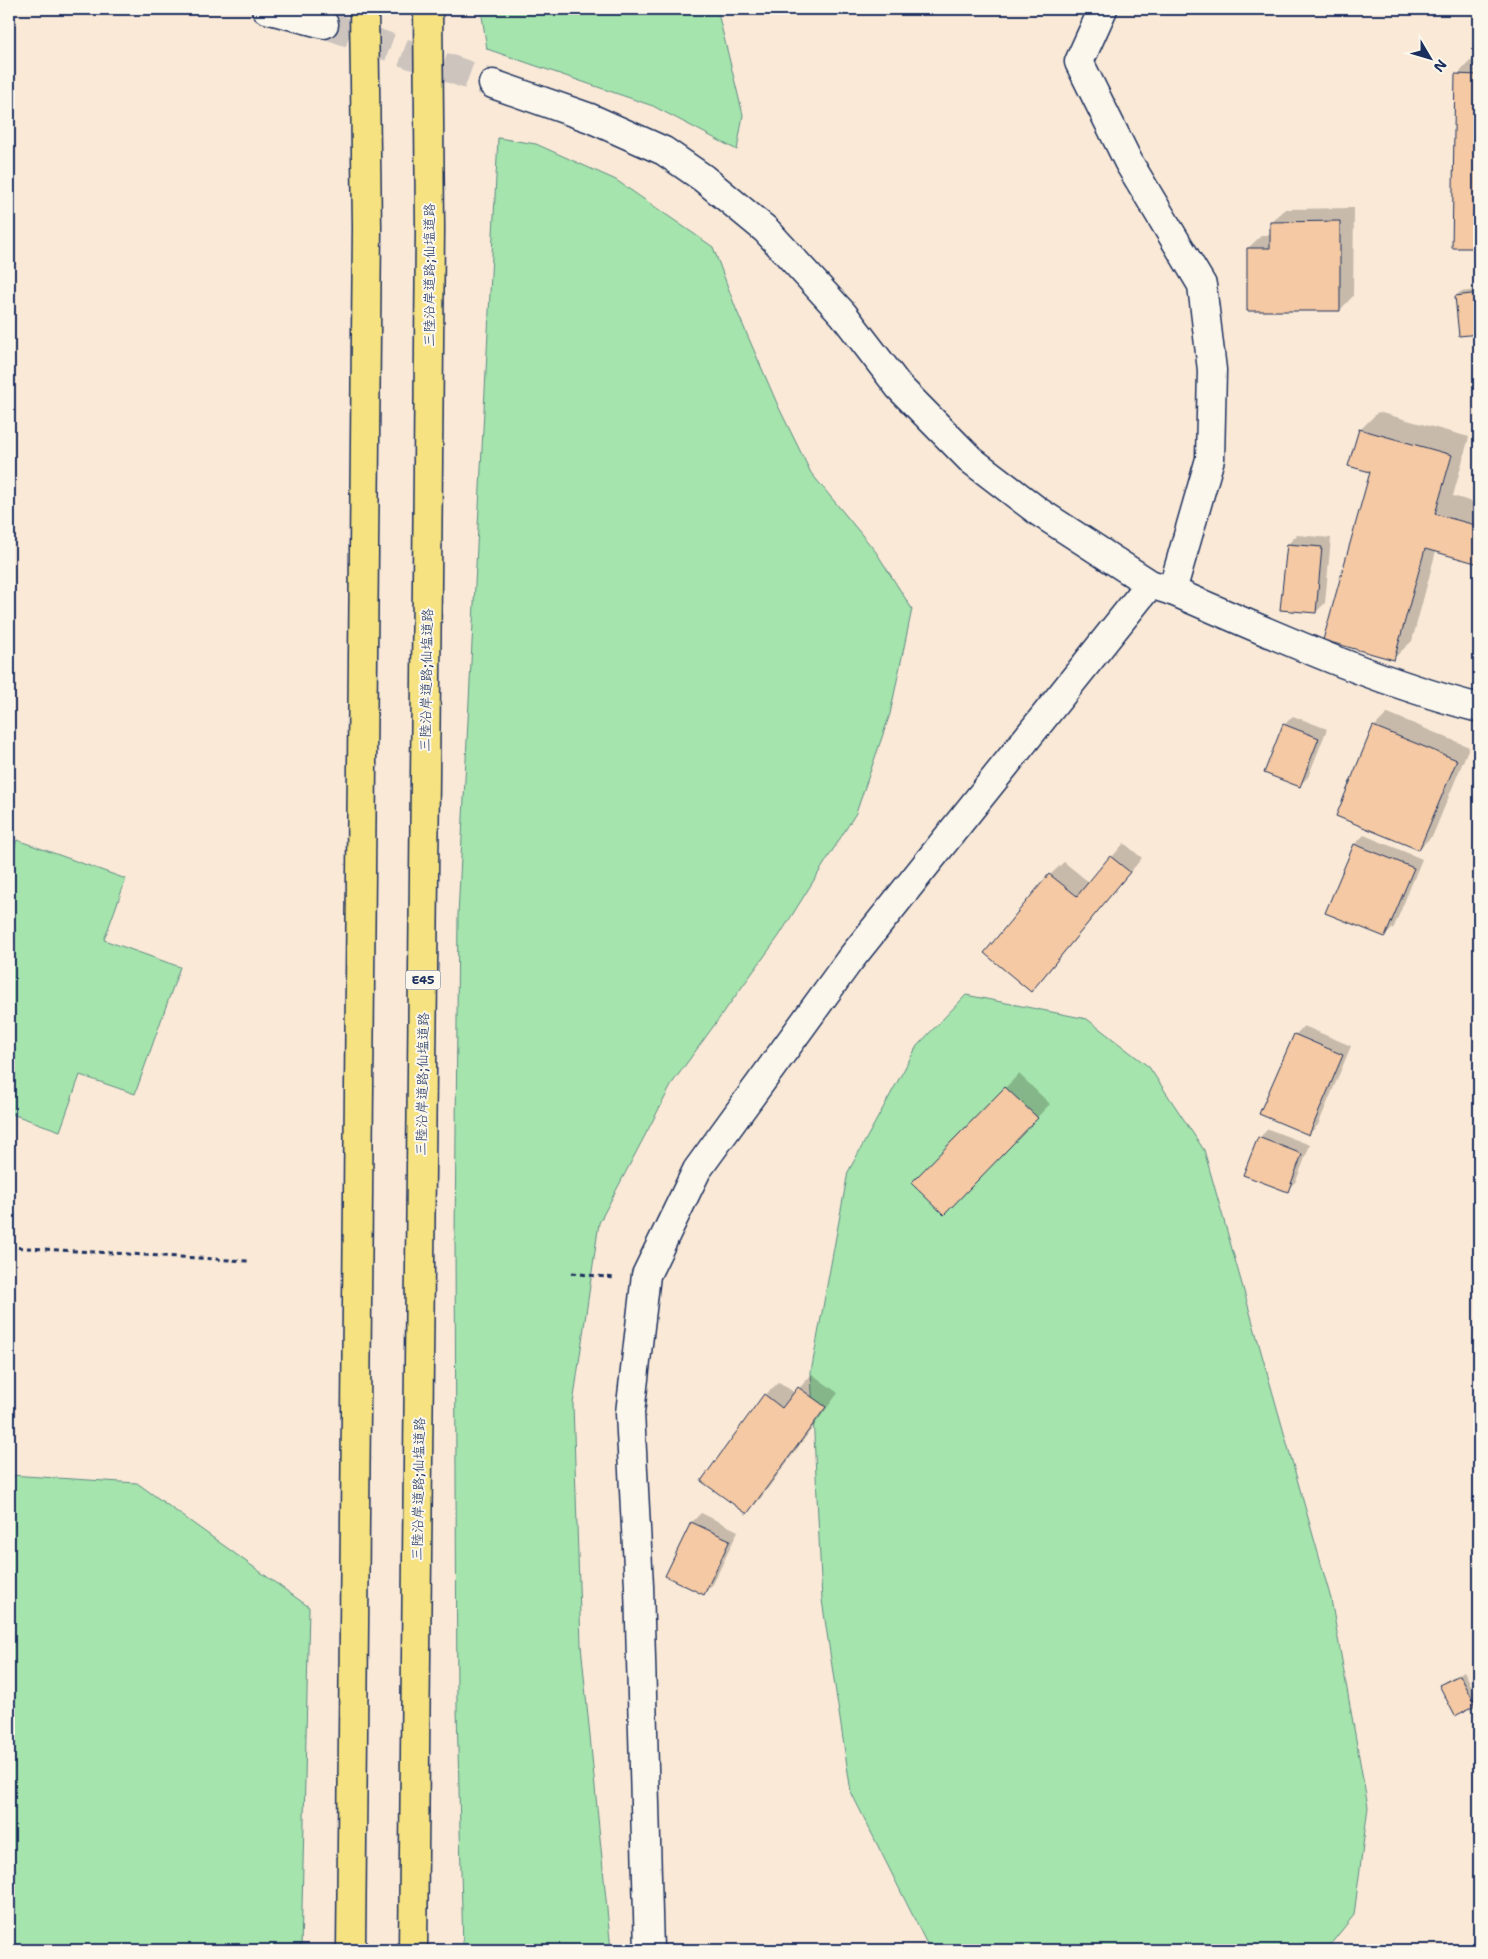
<svg xmlns="http://www.w3.org/2000/svg" width="1488" height="1959" font-family="'Shantell Sans','Klee One',sans-serif">
	<style>
		.green { fill: #a5e4ac; stroke: #608a85 }
		.shadow { fill: #0003 }
		.building { fill: #f4c9a3; stroke: #1b2f5e }
		.lines { fill: none; stroke-linecap: round; stroke-linejoin: round }
		.tertiary-tunnel { stroke: #cdc4be; stroke-width: 28; stroke-dasharray: 28 14; stroke-linecap: butt }
		.minor-casing { stroke: #1b2f5e; stroke-width: 31 }
		.tertiary-casing { stroke: #1b2f5e; stroke-width: 31 }
		.motorway-casing { stroke: #1b2f5e; stroke-width: 31 }
		.path { stroke: #1b2f5e; stroke-width: 3; stroke-dasharray: 5 4; stroke-linecap: butt }
		.minor { stroke: #fbf7ec; stroke-width: 28 }
		.tertiary { stroke: #fbf7ec; stroke-width: 28 }
		.motorway { stroke: #f6e281; stroke-width: 28 }
		.labels { text-anchor: middle; dominant-baseline: central; stroke-width: 4; stroke-linejoin: round; paint-order: stroke }
		.shield { fill: #fbf7ec; stroke: #5e6b89; stroke-width: 1 }
		.shield-label { font-size: 12px; font-weight: bold; fill: #1b2f5e }
		.street-label { font-size: 14px; fill: #1b2f5e; stroke: #fbf7ec }
	</style>
	<rect width="100%" height="100%" fill="#f9e9d6"/>
	<filter id="ink" filterUnits="userSpaceOnUse"><feTurbulence type="fractalNoise" baseFrequency=".02" numOctaves="2"/><feDisplacementMap in="SourceGraphic" scale="10" xChannelSelector="R" yChannelSelector="G"/><feConvolveMatrix kernelMatrix="1 2 1 2 8 2 1 2 1" color-interpolation-filters="sRGB"/></filter>
	<g filter="url(#ink)">
		<!-- green -->
		<path class="green" d="M481,9H717L743,115L737,150L653,106L487,49Z
			M498,138L536,144L616,180L713,247L736,309L779,408L811,473L876,552L912,609L890,714L856,813L779,936L673,1082L599,1223L573,1404L581,1645L611,1950H463L457,1708L455,1239L458,915Z
			M17,840L126,879L104,940L180,967L135,1094L80,1075L60,1131L9,1113V864Z
			M966,995L1087,1019L1149,1067L1204,1150L1331,1599L1368,1807L1354,1915L1326,1950H930L851,1792L822,1600L811,1372L848,1172L917,1046Z
			M9,1475L137,1483L309,1607L301,1950H9Z"/>
		<!-- shadow -->
		<path class="shadow" d="M1470,61H1479V247L1453,246L1457,75Z
			M1354,208L1353,296L1340,310L1248,248L1262,235H1272V222L1285,209Z
			M1479,290V332L1460,335L1456,296L1460,292Z
			M1378,412L1469,437L1453,496L1479,504V562L1436,551L1412,641L1394,658L1371,471L1360,430Z
			M1297,535L1331,538L1325,603L1316,612L1288,544Z
			M1388,713L1469,747L1433,835L1419,849L1374,727Z
			M1293,716L1327,729L1308,777L1299,786L1284,725Z
			M1364,835L1422,859L1394,927L1385,936L1355,844Z
			M1124,843L1142,858L1044,977L1031,991L1050,875L1064,862L1090,883Z
			M1304,1026L1351,1046L1318,1125L1309,1134L1295,1035Z
			M1019,1074L1050,1104L957,1200L1005,1088Z
			M1268,1129L1310,1145L1296,1181L1287,1190L1259,1138Z
			M812,1374L838,1393L760,1499L747,1513L765,1395L779,1382L795,1393Z
			M701,1513L738,1531L713,1584L704,1593L667,1576L692,1522Z
			M1464,1671L1479,1700L1475,1704L1441,1686L1445,1681Z"/>
		<!-- building -->
		<path class="building" d="M1455,74L1479,75V248H1452Z
			M1340,221V311H1247V248H1270V222Z
			M1479,293V334L1459,336L1455,296Z
			M1359,429L1452,455L1435,514L1479,526V564L1425,549L1394,660L1323,640L1370,472L1348,466Z
			M1287,544L1322,547L1316,613L1280,610Z
			M1283,724L1319,738L1300,787L1264,773Z
			M1373,726L1457,760L1419,850L1336,816Z
			M1354,844L1414,868L1385,937L1325,913Z
			M1110,856L1130,872L1031,992L984,953L1049,874L1077,896Z
			M1294,1034L1343,1055L1309,1135L1259,1114Z
			M1005,1087L1038,1118L944,1215L911,1183Z
			M1258,1137L1302,1154L1288,1192L1243,1175Z
			M798,1387L826,1407L747,1514L701,1481L764,1394L782,1408Z
			M691,1522L730,1540L704,1595L665,1576Z
			M1460,1675L1476,1705L1455,1716L1439,1685Z"/>
		<g class="lines">
			<!-- tertiary-tunnel -->
			<path class="tertiary-tunnel" d="M324,24L493,84"/>
			<!-- minor casing -->
			<g class="minor-casing">
				<path id="minor" d="M1103,9L1079,62L1129,163L1202,285L1212,370L1210,459L1172,591"/>
			</g>
			<!-- tertiary casing -->
			<g class="tertiary-casing">
				<path id="tertiary" d="M266,9L324,24
					M493,84L590,118L664,151L703,178L766,230L843,314L899,387L971,460L1039,512L1150,584L1172,591C1272,634 1373,681 1479,708
					M649,1950L639,1586L630,1413L646,1275L697,1170L849,961L1150,584"/>
			</g>
			<!-- motorway casing -->
			<g class="motorway-casing">
				<path id="motorway" d="M351,1950L367,227L364,9
					M413,1950L427,581L430,228L428,9"/>
			</g>
			<!-- path -->
			<path class="path" d="M9,1247L248,1261
				M572,1273L614,1278"/>
			<!-- minor -->
			<use href="#minor" class="minor"/>
			<!-- tertiary -->
			<use href="#tertiary" class="tertiary"/>
			<!-- motorway -->
			<use href="#motorway" class="motorway"/>
		</g>
	</g>
	<g class="labels">
		<!-- shield labels -->
		<rect class="shield" x="405.5" y="970.5" width="35" height="19" rx="4"/>
		<g class="shield-label">
			<text x="423" y="980">E45</text>
		</g>
		<!-- street labels -->
		<g class="street-label">
			<text transform="translate(429 275) rotate(-90)">三陸沿岸道路;仙塩道路</text>
			<text transform="translate(426 680) rotate(-89)">三陸沿岸道路;仙塩道路</text>
			<text transform="translate(422 1084) rotate(-89)">三陸沿岸道路;仙塩道路</text>
			<text transform="translate(418 1489) rotate(-89)">三陸沿岸道路;仙塩道路</text>
		</g>
	</g>
	<!-- margin -->
	<rect width="1488" height="1959" fill="none" stroke="#fbf7ec" stroke-width="30"/>
	<rect x="15" y="15" width="1458" height="1929" fill="none" stroke="#1b2f5e" stroke-width="2" filter="url(#ink)"/>
	<!-- north arrow -->
	<g transform="translate(1430 58) rotate(128)" stroke="#fbf7ec" stroke-width="4" paint-order="stroke">
	<path d="M0-4L9 19L0 12L-9 19Z" fill="#1b2f5e"/>
	<text y="-8" font-size="14" font-weight="bold" text-anchor="middle" fill="#1b2f5e">N</text>
	</g>
</svg>
